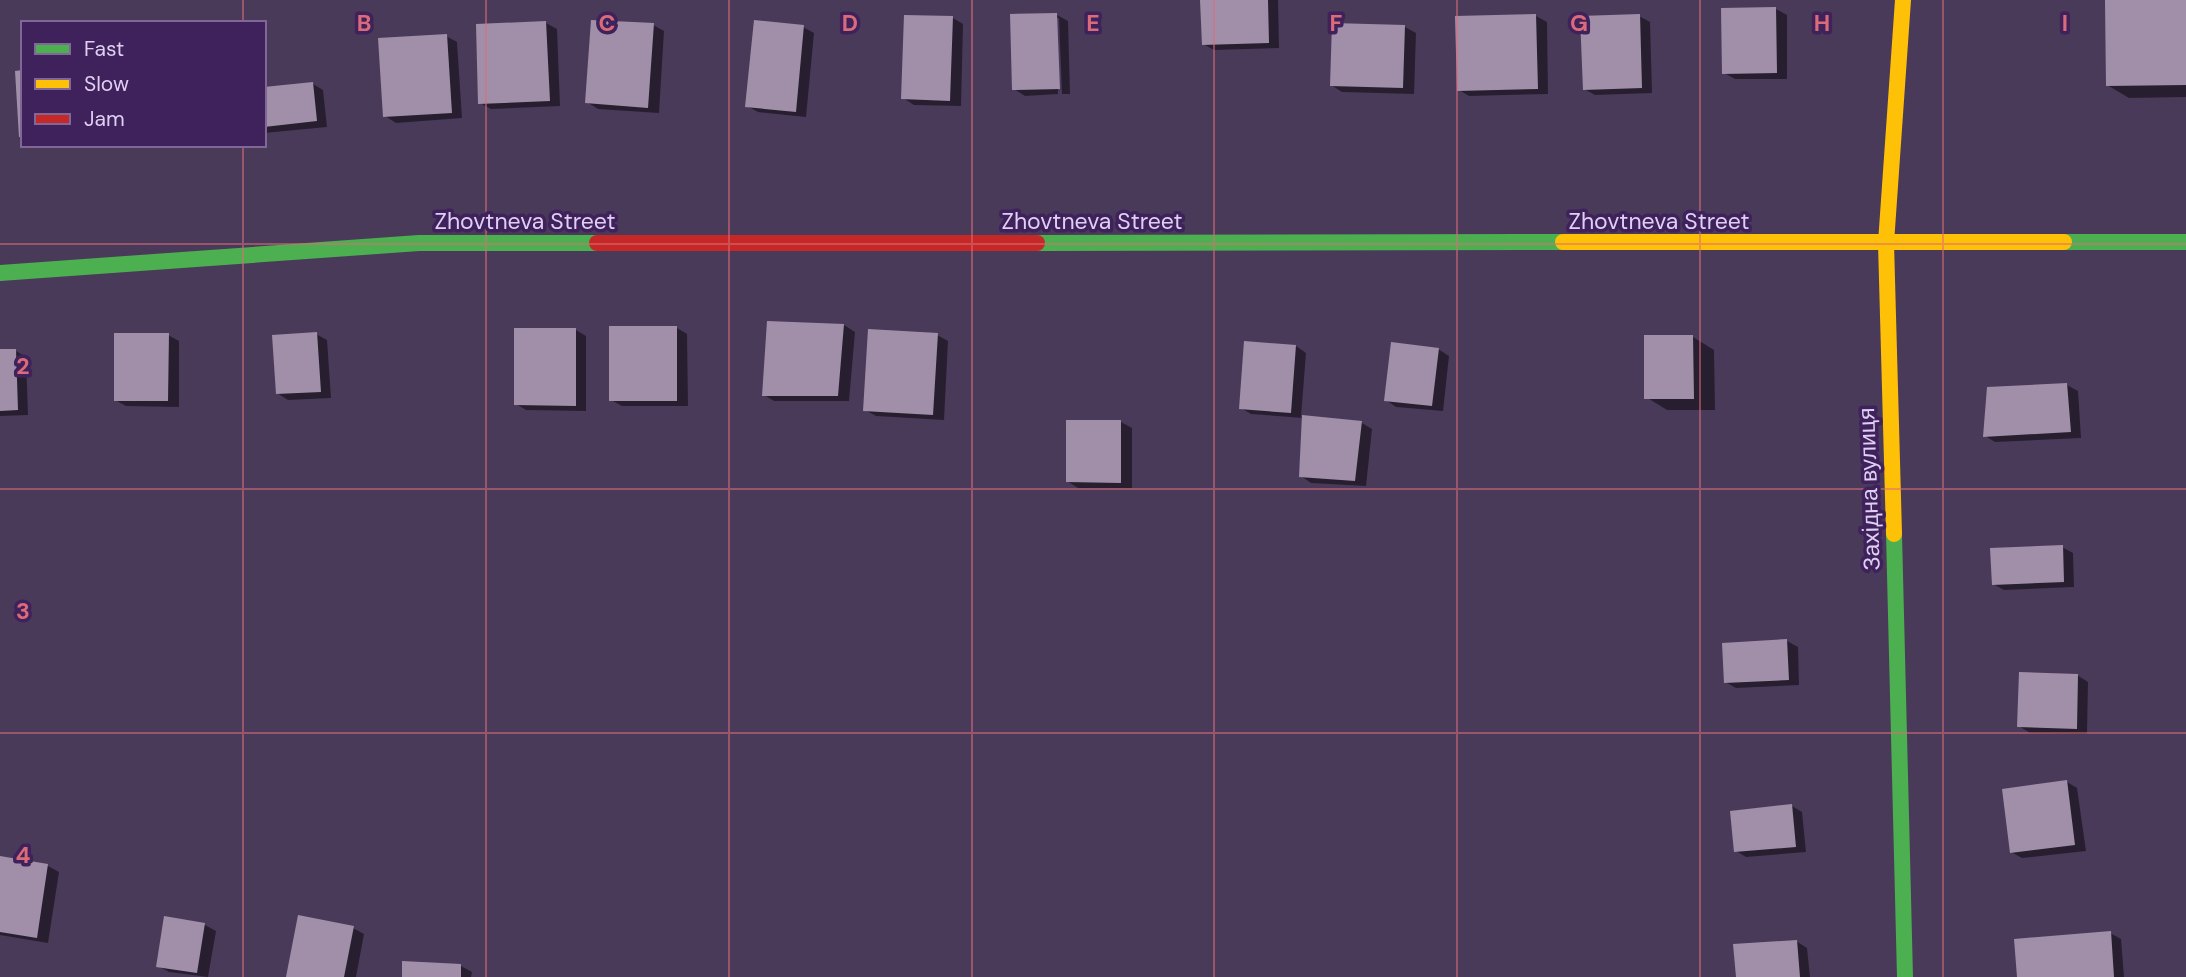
<svg xmlns="http://www.w3.org/2000/svg" width="2186" height="977" font-family="'DM Sans',sans-serif">
	<style>
		.shadow { fill: #0007 }
		.building { fill: #a18fa9 }
		.lines { fill: none; stroke-linecap: round; stroke-linejoin: round }
		.fast { stroke: #4caf50; stroke-width: 16 }
		.slow { stroke: #ffc107; stroke-width: 16 }
		.jam { stroke: #c62828; stroke-width: 16 }
		.grid { fill: none; stroke: #da6b79; stroke-width: 2; stroke-opacity: 0.55 }
		.labels { text-anchor: middle; dominant-baseline: central; stroke-width: 7; stroke-linejoin: round; paint-order: stroke }
		.street-label { font-size: 23px; fill: #dfd0f3; stroke: #3f225b }
		.grid-label { font-size: 23px; text-anchor: middle; font-weight: bold; fill: #da6b79; stroke: #3f225b; stroke-width: 7; stroke-linejoin: round; paint-order: stroke }
	</style>
	<rect width="100%" height="100%" fill="#4a3a5a"/>
	<!-- shadow -->
	<path class="shadow" d="M1202,0H1278L1279,48L1214,50L1203,44Z
		M2106,0H2186V97L2129,98L2107,85Z
		M1776,9L1787,15V79H1735L1724,73Z
		M1057,15L1068,21L1070,94H1062L1059,18H1056L1058,94L1025,96L1014,89Z
		M1536,16L1547,22L1548,94L1469,96L1459,90Z
		M1639,16L1650,22L1652,93L1595,95L1584,89Z
		M953,18L963,24L961,106L914,105L903,98Z
		M546,23L557,29L560,106L491,109L480,103Z
		M653,25L664,31L659,113L598,109L587,102Z
		M803,27L814,33L806,117L758,112L747,106Z
		M1405,27L1416,33L1414,94L1342,92L1331,85Z
		M446,36L457,42L462,118L396,123L385,116Z
		M313,84L323,90L327,127L264,133V89Z
		M844,325L855,332L849,401H774L764,395Z
		M677,328L687,334L688,406H622L611,400Z
		M576,330L586,336V411L526,410L516,404Z
		M316,334L327,340L331,398L288,400L277,393Z
		M168,335L179,341V407L126,406L115,400Z
		M937,335L948,341L944,420L876,416L865,410Z
		M1693,337L1714,350L1715,410H1667L1646,397Z
		M1296,346L1306,353L1301,417L1362,423L1372,429L1366,486L1311,483L1301,476L1304,418L1251,414L1241,408Z
		M1438,349L1449,356L1443,411L1396,407L1386,400Z
		M0,351H16L26,357L28,415L0,416Z
		M2067,385L2078,391L2081,438L1995,442L1985,436Z
		M1121,422L1132,428V488H1078L1067,481Z
		M2062,547L2073,553L2074,587L2004,590L1993,584Z
		M1787,641L1798,647L1799,685L1736,688L1725,682Z
		M2077,675L2088,682L2087,734L2030,733L2019,726Z
		M2067,782L2077,788L2086,851L2022,858L2011,852Z
		M1792,806L1802,812L1806,852L1746,857L1736,851Z
		M0,858L48,866L59,872L48,943L0,935Z
		M166,918L205,925L216,931L208,977L169,972L158,966Z
		M353,928L364,934L356,977H288Z
		M2110,933L2121,939L2124,977H2019Z
		M1796,941L1807,948L1810,977H1738Z
		M461,966L472,972L471,977H403Z"/>
	<!-- building -->
	<path class="building" d="M1200,0H1268L1269,43L1202,45Z
		M2105,0H2186V85L2106,86Z
		M1776,7L1777,73L1722,74L1721,8Z
		M1057,13L1060,89L1012,90L1010,14Z
		M1536,14L1538,89L1457,91L1455,16Z
		M1640,14L1642,88L1583,90L1580,16Z
		M904,15L953,16L950,101L901,99Z
		M591,20L654,23L648,108L585,103Z
		M754,20L804,25L796,112L745,107Z
		M546,21L550,101L478,104L476,24Z
		M1332,23L1405,25L1403,88L1330,86Z
		M447,34L452,113L383,117L378,38Z
		M23,70V137H19L15,71Z
		M313,82L317,121L264,127V87Z
		M767,321L844,324L838,396H762Z
		M609,326H677V401H609Z
		M514,328H576V406L514,405Z
		M868,329L938,333L933,415L863,411Z
		M317,332L321,392L276,394L272,335Z
		M114,333H169L168,401H114Z
		M1644,335H1693L1694,399H1644Z
		M1244,341L1296,345L1291,413L1239,409Z
		M1391,342L1439,348L1432,406L1384,401Z
		M0,349H16L18,410L0,411Z
		M2067,383L2071,432L1983,437L1987,387Z
		M1302,415L1362,421L1355,481L1299,477Z
		M1066,420H1121V483L1066,482Z
		M2063,545L2064,582L1992,585L1990,548Z
		M1787,639L1789,680L1724,683L1722,643Z
		M2019,672L2078,674L2077,729L2017,727Z
		M2067,780L2075,845L2010,853L2002,789Z
		M1792,804L1796,847L1734,852L1730,811Z
		M0,856L48,864L37,938L0,932Z
		M298,915L354,926L344,977H286Z
		M164,916L205,923L197,973L156,967Z
		M2111,931L2114,977H2017L2014,939Z
		M1797,940L1800,977H1736L1733,944Z
		M402,961L461,964V977H402Z"/>
	<g class="lines">
		<!-- fast -->
		<path class="fast" d="M2064,242H2186
			M1037,243L1563,242
			M0,273L419,243H597
			M1894,534L1905,977"/>
		<!-- slow -->
		<path class="slow" d="M1563,242H2064
			M1894,534L1886,243L1903,0"/>
		<!-- jam -->
		<path class="jam" d="M597,243H1037"/>
	</g>
	<!-- grid -->
	<path class="grid" d="M243,0V23M486,0V977M729,0V977M972,0V977M1214,0V977M1457,0V977M1700,0V977M1943,0V977M243,145V977M0,244H2186M0,489H2186M0,733H2186"/>
	<g class="labels">
		<!-- street labels -->
		<g class="street-label">
			<text x="525" y="221">Zhovtneva Street</text>
			<text x="1092" y="221">Zhovtneva Street</text>
			<text x="1659" y="221">Zhovtneva Street</text>
			<text transform="translate(1869 489) rotate(-92)">Західна вулиця</text>
		</g>
	</g>
	<g class="grid-label">
		<text x="364" y="31">B</text>
		<text x="607" y="31">C</text>
		<text x="850" y="31">D</text>
		<text x="1093" y="31">E</text>
		<text x="1336" y="31">F</text>
		<text x="1579" y="31">G</text>
		<text x="1822" y="31">H</text>
		<text x="2065" y="31">I</text>
		<text x="23" y="374">2</text>
		<text x="23" y="619">3</text>
		<text x="23" y="863">4</text>
	</g>
	<!-- legend -->
	<rect x="21" y="21" width="245" height="126" fill="#3f225b" stroke="#7f6898" stroke-width="2"/>
	<rect x="35" y="44" width="35" height="10" fill="#4caf50" stroke="#7f6898" stroke-width="2"/>
	<text x="84" y="56" font-size="21" fill="#dfd0f3">Fast</text>
	<rect x="35" y="79" width="35" height="10" fill="#ffc107" stroke="#7f6898" stroke-width="2"/>
	<text x="84" y="91" font-size="21" fill="#dfd0f3">Slow</text>
	<rect x="35" y="114" width="35" height="10" fill="#c62828" stroke="#7f6898" stroke-width="2"/>
	<text x="84" y="126" font-size="21" fill="#dfd0f3">Jam</text>
</svg>
